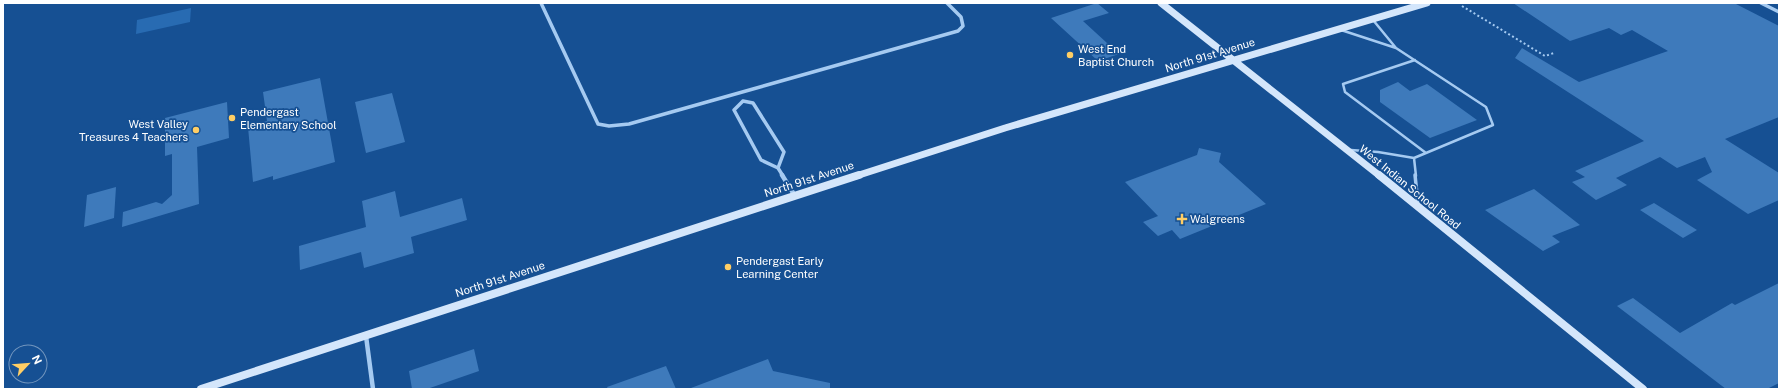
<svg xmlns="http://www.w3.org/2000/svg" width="1782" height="392" font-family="'Public Sans',sans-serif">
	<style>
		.green { fill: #286bb2 }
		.building { fill: #3e7abb }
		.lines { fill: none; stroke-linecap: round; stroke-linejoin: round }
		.path { stroke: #a5caf1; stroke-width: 2; stroke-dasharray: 2 2.5; stroke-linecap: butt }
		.lane-far1 { stroke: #a5caf1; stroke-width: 2.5 }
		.lane { stroke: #a5caf1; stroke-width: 3.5 }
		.street-far1 { stroke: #a5caf1; stroke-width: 3.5 }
		.street { stroke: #a5caf1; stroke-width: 4.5 }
		.secondary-far1 { stroke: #d4e6fb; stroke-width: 7 }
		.secondary { stroke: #d4e6fb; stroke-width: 8 }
		.poi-dot { fill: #ffce65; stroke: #165093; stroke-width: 1.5 }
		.labels { text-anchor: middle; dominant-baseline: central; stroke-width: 3.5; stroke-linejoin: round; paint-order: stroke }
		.poi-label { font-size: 11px; fill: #fff; stroke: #165093; text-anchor: start }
		.street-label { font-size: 11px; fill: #fff; stroke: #165093 }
	</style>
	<rect width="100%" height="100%" fill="#165093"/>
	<!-- green -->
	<path class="green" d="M191,8L190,22L136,34L137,20Z"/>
	<!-- building -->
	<path class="building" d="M1097,3L1109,13L1083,21L1119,54L1098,61L1051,18Z
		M1513,3H1734L1779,26V117L1725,139L1779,173V200L1748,214L1697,180L1712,172L1705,157L1677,168L1660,157L1616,178L1627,185L1596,200L1572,182L1585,177L1575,171L1644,141L1515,58L1522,48L1579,82L1668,51L1632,30L1621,35L1609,28L1570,41Z
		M320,78L335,162L273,180V176L253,182L248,127L267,121L263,92Z
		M1398,82L1410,91L1427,84L1477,120L1430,138L1380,102V90Z
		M392,93L405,142L366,153L355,102Z
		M227,102L229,138L197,147L199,204L122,227L123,212L156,202L162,204L172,195V154L165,156V118Z
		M1199,148L1221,153L1219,162L1266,204L1180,239L1172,230L1158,236L1143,222L1158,216L1125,182L1197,155Z
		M116,187L114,218L84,227L87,195Z
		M1534,189L1580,225L1552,236L1560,242L1543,251L1485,210Z
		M395,191L400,217L462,198L467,220L411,237L414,253L364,268L361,252L300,270L299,246L366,227L362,201Z
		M1654,203L1697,230L1683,238L1640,210Z
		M1779,283V383L1767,389H1726L1617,306L1633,298L1680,333L1732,303L1735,305Z
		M474,349L479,371L427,389H412L409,371Z
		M768,359L773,371L830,383V389H692L691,388Z
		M666,366L676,389H608L607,387Z"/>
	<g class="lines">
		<!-- path -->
		<path class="path" d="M1462,6L1545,56L1554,53"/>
		<!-- lane-far1 -->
		<path class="lane-far1" d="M1373,20L1396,48
			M1341,30L1396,48L1486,107L1493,125L1414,158L1378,152L1351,150
			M1415,60L1343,84L1345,92L1426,153
			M1414,158L1416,176"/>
		<!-- lane -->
		<path class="lane" d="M1415,175L1418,204"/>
		<!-- street-far1 -->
		<path class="street-far1" d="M541,3L598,124L609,126L629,124L958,31L963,26L961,17L947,3
			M1761,3L1779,12
			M743,101L734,110L761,160L778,168L783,176
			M743,101L753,103L784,152L778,168"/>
		<!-- street -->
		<path class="street" d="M782,175L795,196
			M366,336L373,389"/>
		<!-- secondary-far1 -->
		<path class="secondary-far1" d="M1161,3L1380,176
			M856,176L1005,128L1427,3"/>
		<!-- secondary -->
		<path class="secondary" d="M1379,175L1643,389
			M201,389L859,175"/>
	</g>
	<!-- markers -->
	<g class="poi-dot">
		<circle cx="1070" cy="55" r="4"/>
		<circle cx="232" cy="118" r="4"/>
		<circle cx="196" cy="130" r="4"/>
		<path d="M1180 213h4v4h4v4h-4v4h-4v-4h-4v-4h4z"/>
		<circle cx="728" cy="267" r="4"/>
	</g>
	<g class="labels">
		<!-- poi labels -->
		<g class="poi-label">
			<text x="1078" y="49">West End<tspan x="1078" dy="13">Baptist Church</tspan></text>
			<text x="240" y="112">Pendergast<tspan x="240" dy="13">Elementary School</tspan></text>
			<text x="188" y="124" text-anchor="end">West Valley<tspan x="188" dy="13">Treasures 4 Teachers</tspan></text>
			<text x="1190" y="219">Walgreens</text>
			<text x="736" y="261">Pendergast Early<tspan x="736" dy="13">Learning Center</tspan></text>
		</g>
		<!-- street labels -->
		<g class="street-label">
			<text transform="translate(1210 55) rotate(-17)">North 91st Avenue</text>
			<text transform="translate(809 179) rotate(-18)">North 91st Avenue</text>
			<text transform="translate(1410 187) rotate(39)">West Indian School Road</text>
			<text transform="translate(500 279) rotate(-18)">North 91st Avenue</text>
		</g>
	</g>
	<!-- border -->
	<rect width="1782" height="392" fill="none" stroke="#ffffff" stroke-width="8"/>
	<!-- north arrow -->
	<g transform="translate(28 364) rotate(64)"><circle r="19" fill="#165093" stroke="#7396be"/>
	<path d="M0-3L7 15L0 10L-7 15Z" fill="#ffce65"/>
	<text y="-6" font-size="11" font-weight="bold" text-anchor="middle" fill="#ffffff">N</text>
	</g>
</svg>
